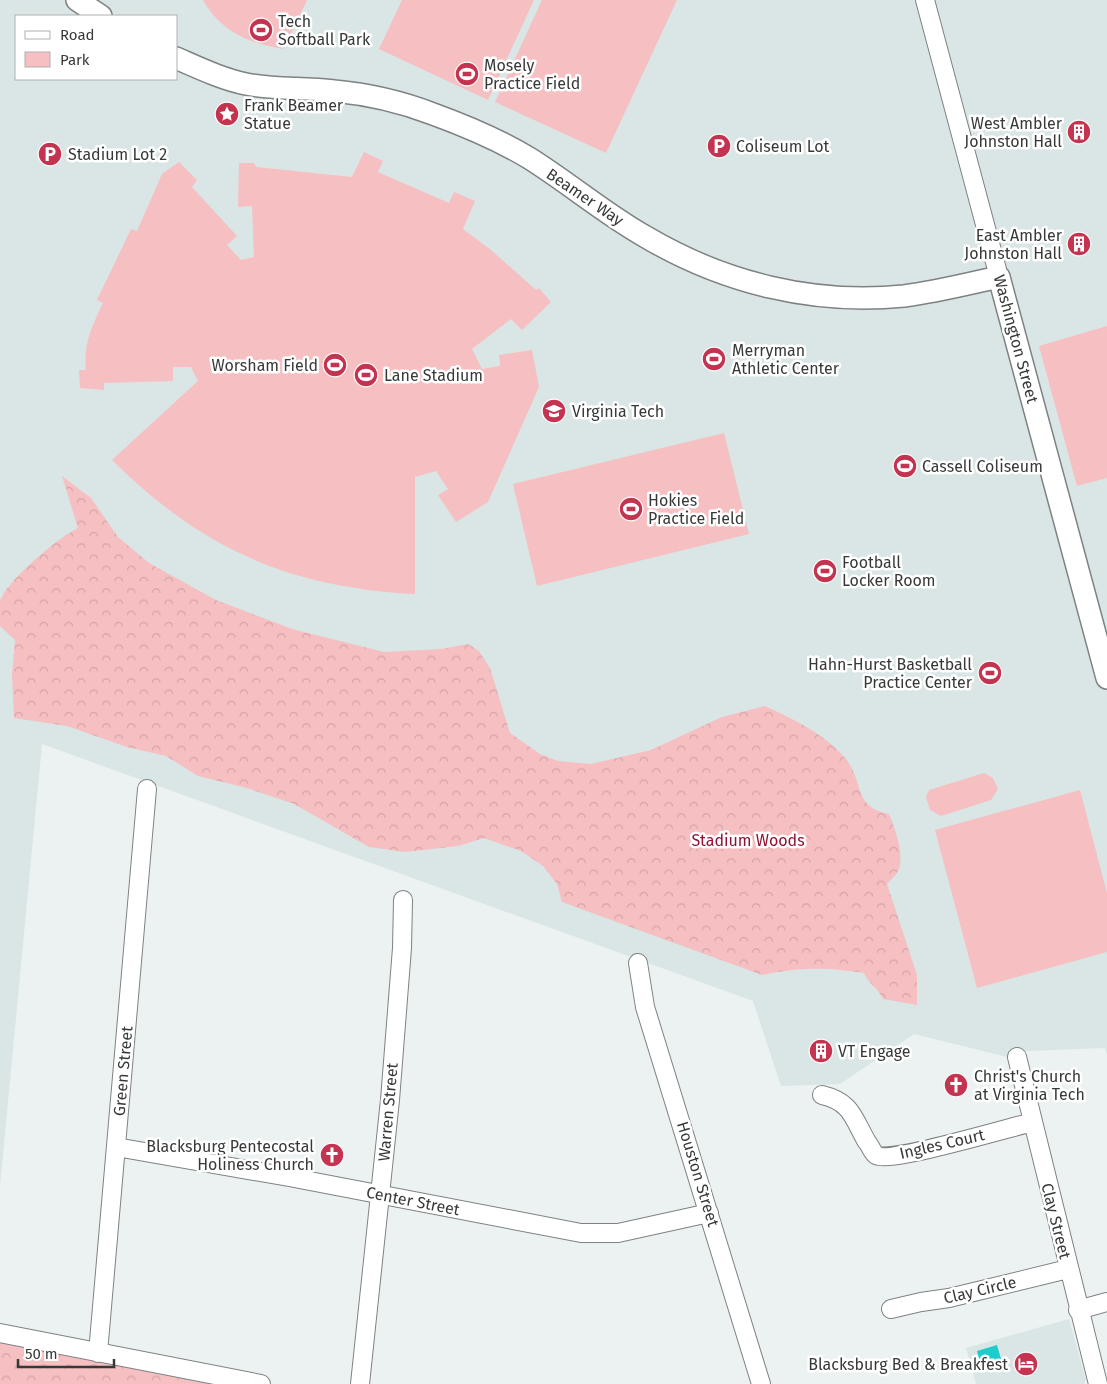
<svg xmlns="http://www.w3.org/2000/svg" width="1107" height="1384" font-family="'Fira Sans',sans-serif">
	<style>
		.built { fill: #d9e6e5; fill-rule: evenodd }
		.green { fill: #f6bfc2 }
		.forest { fill: url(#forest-crowns) }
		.water { fill: #1ccdcb }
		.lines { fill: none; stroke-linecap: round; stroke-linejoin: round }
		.minor-casing { stroke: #7e8282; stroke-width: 20 }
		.major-casing { stroke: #7e8282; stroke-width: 24 }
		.minor { stroke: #fff; stroke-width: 18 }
		.major { stroke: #fff; stroke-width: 21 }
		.labels { text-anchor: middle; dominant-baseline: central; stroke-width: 5; stroke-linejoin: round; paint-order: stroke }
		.poi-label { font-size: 16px; fill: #373939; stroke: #fff; text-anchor: start }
		.street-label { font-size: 16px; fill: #373939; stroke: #fff }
		.park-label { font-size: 16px; fill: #901132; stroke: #fff }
	</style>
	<defs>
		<pattern id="forest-crowns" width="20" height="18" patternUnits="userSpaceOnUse" patternTransform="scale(1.25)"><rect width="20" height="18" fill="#f6bfc2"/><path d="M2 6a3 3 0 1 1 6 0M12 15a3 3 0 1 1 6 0" fill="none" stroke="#d4a5a7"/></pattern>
	</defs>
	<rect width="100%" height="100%" fill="#ecf1f1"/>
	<!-- built -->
	<path class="built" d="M0,0H1107V1055L1105,1048L1027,1051L1007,1057L914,1034L840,1084L781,1086L753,1001L42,744L0,1186ZM16,16H176V79H16Z
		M1069,1319L1086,1380L1084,1384H976L966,1348Z"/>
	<!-- green -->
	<path class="green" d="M203,0H307L284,49C250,44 220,31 203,0Z
		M402,0H534L488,100L379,49Z
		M542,0H677L606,153L495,102Z
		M364,152L383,161L378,172L449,203L454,192L475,201L463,229L491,250L536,290L539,288L551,302L522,330L511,319L472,349L482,369L500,366L499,355L532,350L539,387L488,502L456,522L438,495L448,489L436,471L415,477V594C288,587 202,549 112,460L198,381L191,367H173V381L104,383V390L80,388L79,370H86C83,345 92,326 103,303L97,300L131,229L137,231L162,174L179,162L197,180L192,187L237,236L227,245L241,260L254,257L252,206L238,207L239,163H254L256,167L352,177Z
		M1107,326V478L1077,486L1039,346Z
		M724,433L749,534L537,586L513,484Z
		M984,773L993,778L998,789L991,800L941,816L930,810L926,797L929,790Z
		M1080,790L1107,893V952L977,988L935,830Z"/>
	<!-- forest -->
	<path class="forest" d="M62,476L91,498L118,537L149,563L216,600L292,629L384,652L441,649L468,644L479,651L490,668L510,733L540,754L558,761L591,764L651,750L722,717L765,706C793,719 825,734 845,758C865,782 852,807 889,814C895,828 904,853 899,869C897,874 891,880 887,884L917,975V1005L883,999C878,988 868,983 864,973C826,967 799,967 762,975L562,902L557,884L543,866L521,851L484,838L458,846L405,852L369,847L294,804L247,788L198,776L166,756L127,747L67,726L14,718L12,675L15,640L0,626C0,619 0,609 0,602C5,582 59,537 78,528Z
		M0,1342L221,1384H0Z"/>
	<!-- water -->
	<path class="water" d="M997,1345L1001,1359L995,1360L994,1358L980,1362L977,1351Z"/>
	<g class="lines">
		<!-- minor casing -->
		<g class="minor-casing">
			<path id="minor" d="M925,0L999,277
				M638,963L645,1007L761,1384
				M1017,1057L1098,1384
				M822,1095C852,1102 853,1118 867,1142C870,1145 872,1152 876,1155C888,1164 1011,1127 1033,1122
				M116,1147L289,1177L581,1233H618L709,1213
				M891,1309L921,1302L949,1298L1068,1269
				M1078,1310L1107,1302
				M0,1333L261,1384
				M98,1353L147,789
				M360,1384L390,1100L402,948L403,900"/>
		</g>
		<!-- major casing -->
		<g class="major-casing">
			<path id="major" d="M77,0L101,16
				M176,58C199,68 222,79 246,84C275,90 305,87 334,91C367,94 402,102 433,114C466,126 499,140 529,158C569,183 605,214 646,237C724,283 813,305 904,296C936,292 967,284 999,277L1107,678"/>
		</g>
		<!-- minor -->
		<use href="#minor" class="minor"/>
		<!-- major -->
		<use href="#major" class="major"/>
	</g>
	<!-- icons -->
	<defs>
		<g id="stadium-disc" transform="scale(1.25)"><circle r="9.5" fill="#c43350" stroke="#fff"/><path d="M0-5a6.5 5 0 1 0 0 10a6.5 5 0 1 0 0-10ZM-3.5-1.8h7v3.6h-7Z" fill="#fff"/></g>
		<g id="sight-disc" transform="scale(1.25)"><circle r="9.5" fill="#c43350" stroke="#fff"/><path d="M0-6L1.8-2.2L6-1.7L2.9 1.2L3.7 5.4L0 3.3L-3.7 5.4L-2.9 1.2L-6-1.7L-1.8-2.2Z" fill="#fff"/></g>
		<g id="building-disc" transform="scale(1.25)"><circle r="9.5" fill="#c43350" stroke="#fff"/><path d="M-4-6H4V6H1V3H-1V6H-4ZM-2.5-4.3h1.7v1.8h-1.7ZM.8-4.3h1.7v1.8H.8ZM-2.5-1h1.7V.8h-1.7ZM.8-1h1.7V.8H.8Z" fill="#fff"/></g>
		<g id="parking-disc" transform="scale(1.25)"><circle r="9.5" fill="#c43350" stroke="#fff"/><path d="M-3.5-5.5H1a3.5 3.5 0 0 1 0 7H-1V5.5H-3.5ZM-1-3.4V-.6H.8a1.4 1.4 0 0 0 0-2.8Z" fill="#fff"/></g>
		<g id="university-disc" transform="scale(1.25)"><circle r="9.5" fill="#c43350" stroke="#fff"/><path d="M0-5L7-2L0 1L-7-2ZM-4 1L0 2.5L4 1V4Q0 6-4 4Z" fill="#fff"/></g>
		<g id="church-disc" transform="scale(1.25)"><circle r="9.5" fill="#c43350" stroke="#fff"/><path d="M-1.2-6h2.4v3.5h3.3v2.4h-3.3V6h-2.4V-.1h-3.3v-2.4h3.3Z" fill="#fff"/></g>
		<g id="hotel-disc" transform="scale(1.25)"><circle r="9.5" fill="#c43350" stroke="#fff"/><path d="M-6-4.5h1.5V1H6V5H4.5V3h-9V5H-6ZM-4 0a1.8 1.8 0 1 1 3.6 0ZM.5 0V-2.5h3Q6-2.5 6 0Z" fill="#fff"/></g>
	</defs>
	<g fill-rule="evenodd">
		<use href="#stadium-disc" x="261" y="30"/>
		<use href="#stadium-disc" x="467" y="74"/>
		<use href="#sight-disc" x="227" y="114"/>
		<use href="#building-disc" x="1079" y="132"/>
		<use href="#parking-disc" x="719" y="146"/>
		<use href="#parking-disc" x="50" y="154"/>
		<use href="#building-disc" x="1079" y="244"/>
		<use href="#stadium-disc" x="714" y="359"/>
		<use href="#stadium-disc" x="335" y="365"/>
		<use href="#stadium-disc" x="366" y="375"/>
		<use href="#university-disc" x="554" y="411"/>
		<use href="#stadium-disc" x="905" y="466"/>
		<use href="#stadium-disc" x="631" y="509"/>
		<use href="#stadium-disc" x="825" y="571"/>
		<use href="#stadium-disc" x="990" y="673"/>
		<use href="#building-disc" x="821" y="1051"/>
		<use href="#church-disc" x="956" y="1085"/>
		<use href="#church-disc" x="332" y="1155"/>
		<use href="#hotel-disc" x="1026" y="1364"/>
	</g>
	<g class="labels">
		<!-- poi labels -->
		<g class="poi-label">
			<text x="278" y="21">Tech<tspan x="278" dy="18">Softball Park</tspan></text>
			<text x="484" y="65">Mosely<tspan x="484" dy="18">Practice Field</tspan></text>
			<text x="244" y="105">Frank Beamer<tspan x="244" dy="18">Statue</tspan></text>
			<text x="1062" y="123" text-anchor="end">West Ambler<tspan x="1062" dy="18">Johnston Hall</tspan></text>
			<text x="736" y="146">Coliseum Lot</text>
			<text x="68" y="154">Stadium Lot 2</text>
			<text x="1062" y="235" text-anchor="end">East Ambler<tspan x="1062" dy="18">Johnston Hall</tspan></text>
			<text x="732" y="350">Merryman<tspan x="732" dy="18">Athletic Center</tspan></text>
			<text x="318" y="365" text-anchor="end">Worsham Field</text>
			<text x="384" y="375">Lane Stadium</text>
			<text x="572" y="411">Virginia Tech</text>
			<text x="922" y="466">Cassell Coliseum</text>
			<text x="648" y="500">Hokies<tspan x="648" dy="18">Practice Field</tspan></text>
			<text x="842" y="562">Football<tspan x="842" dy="18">Locker Room</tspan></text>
			<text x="972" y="664" text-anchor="end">Hahn-Hurst Basketball<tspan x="972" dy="18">Practice Center</tspan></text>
			<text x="838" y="1051">VT Engage</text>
			<text x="974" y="1076">Christ's Church<tspan x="974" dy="18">at Virginia Tech</tspan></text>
			<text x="314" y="1146" text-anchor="end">Blacksburg Pentecostal<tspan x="314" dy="18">Holiness Church</tspan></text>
			<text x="1008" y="1364" text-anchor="end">Blacksburg Bed &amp; Breakfest</text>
		</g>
		<!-- street labels -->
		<g class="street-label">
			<text transform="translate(585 197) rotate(34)">Beamer Way</text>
			<text transform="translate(1016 339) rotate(75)">Washington Street</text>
			<text transform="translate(123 1071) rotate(-85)">Green Street</text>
			<text transform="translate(388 1112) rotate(-85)">Warren Street</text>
			<text transform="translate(942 1144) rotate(-13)">Ingles Court</text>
			<text transform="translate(698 1174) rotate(73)">Houston Street</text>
			<text transform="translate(413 1201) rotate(11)">Center Street</text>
			<text transform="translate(1056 1221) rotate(76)">Clay Street</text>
			<text transform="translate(980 1290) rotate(-13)">Clay Circle</text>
		</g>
		<!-- park labels -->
		<g class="park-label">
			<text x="748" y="840">Stadium Woods</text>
		</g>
	</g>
	<!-- legend -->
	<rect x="15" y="15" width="162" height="65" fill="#ffffff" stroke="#afb0b0"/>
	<rect x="25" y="31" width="25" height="8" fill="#ffffff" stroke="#afb0b0"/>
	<text x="60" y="40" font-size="15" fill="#373939">Road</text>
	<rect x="25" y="52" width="25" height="15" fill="#f6bfc2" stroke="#afb0b0"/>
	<text x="60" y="65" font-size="15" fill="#373939">Park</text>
	<!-- scale -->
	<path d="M18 1359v8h96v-8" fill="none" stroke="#373939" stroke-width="2.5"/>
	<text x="25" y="1359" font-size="15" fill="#373939" stroke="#ffffff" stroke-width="4" paint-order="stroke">50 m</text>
</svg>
